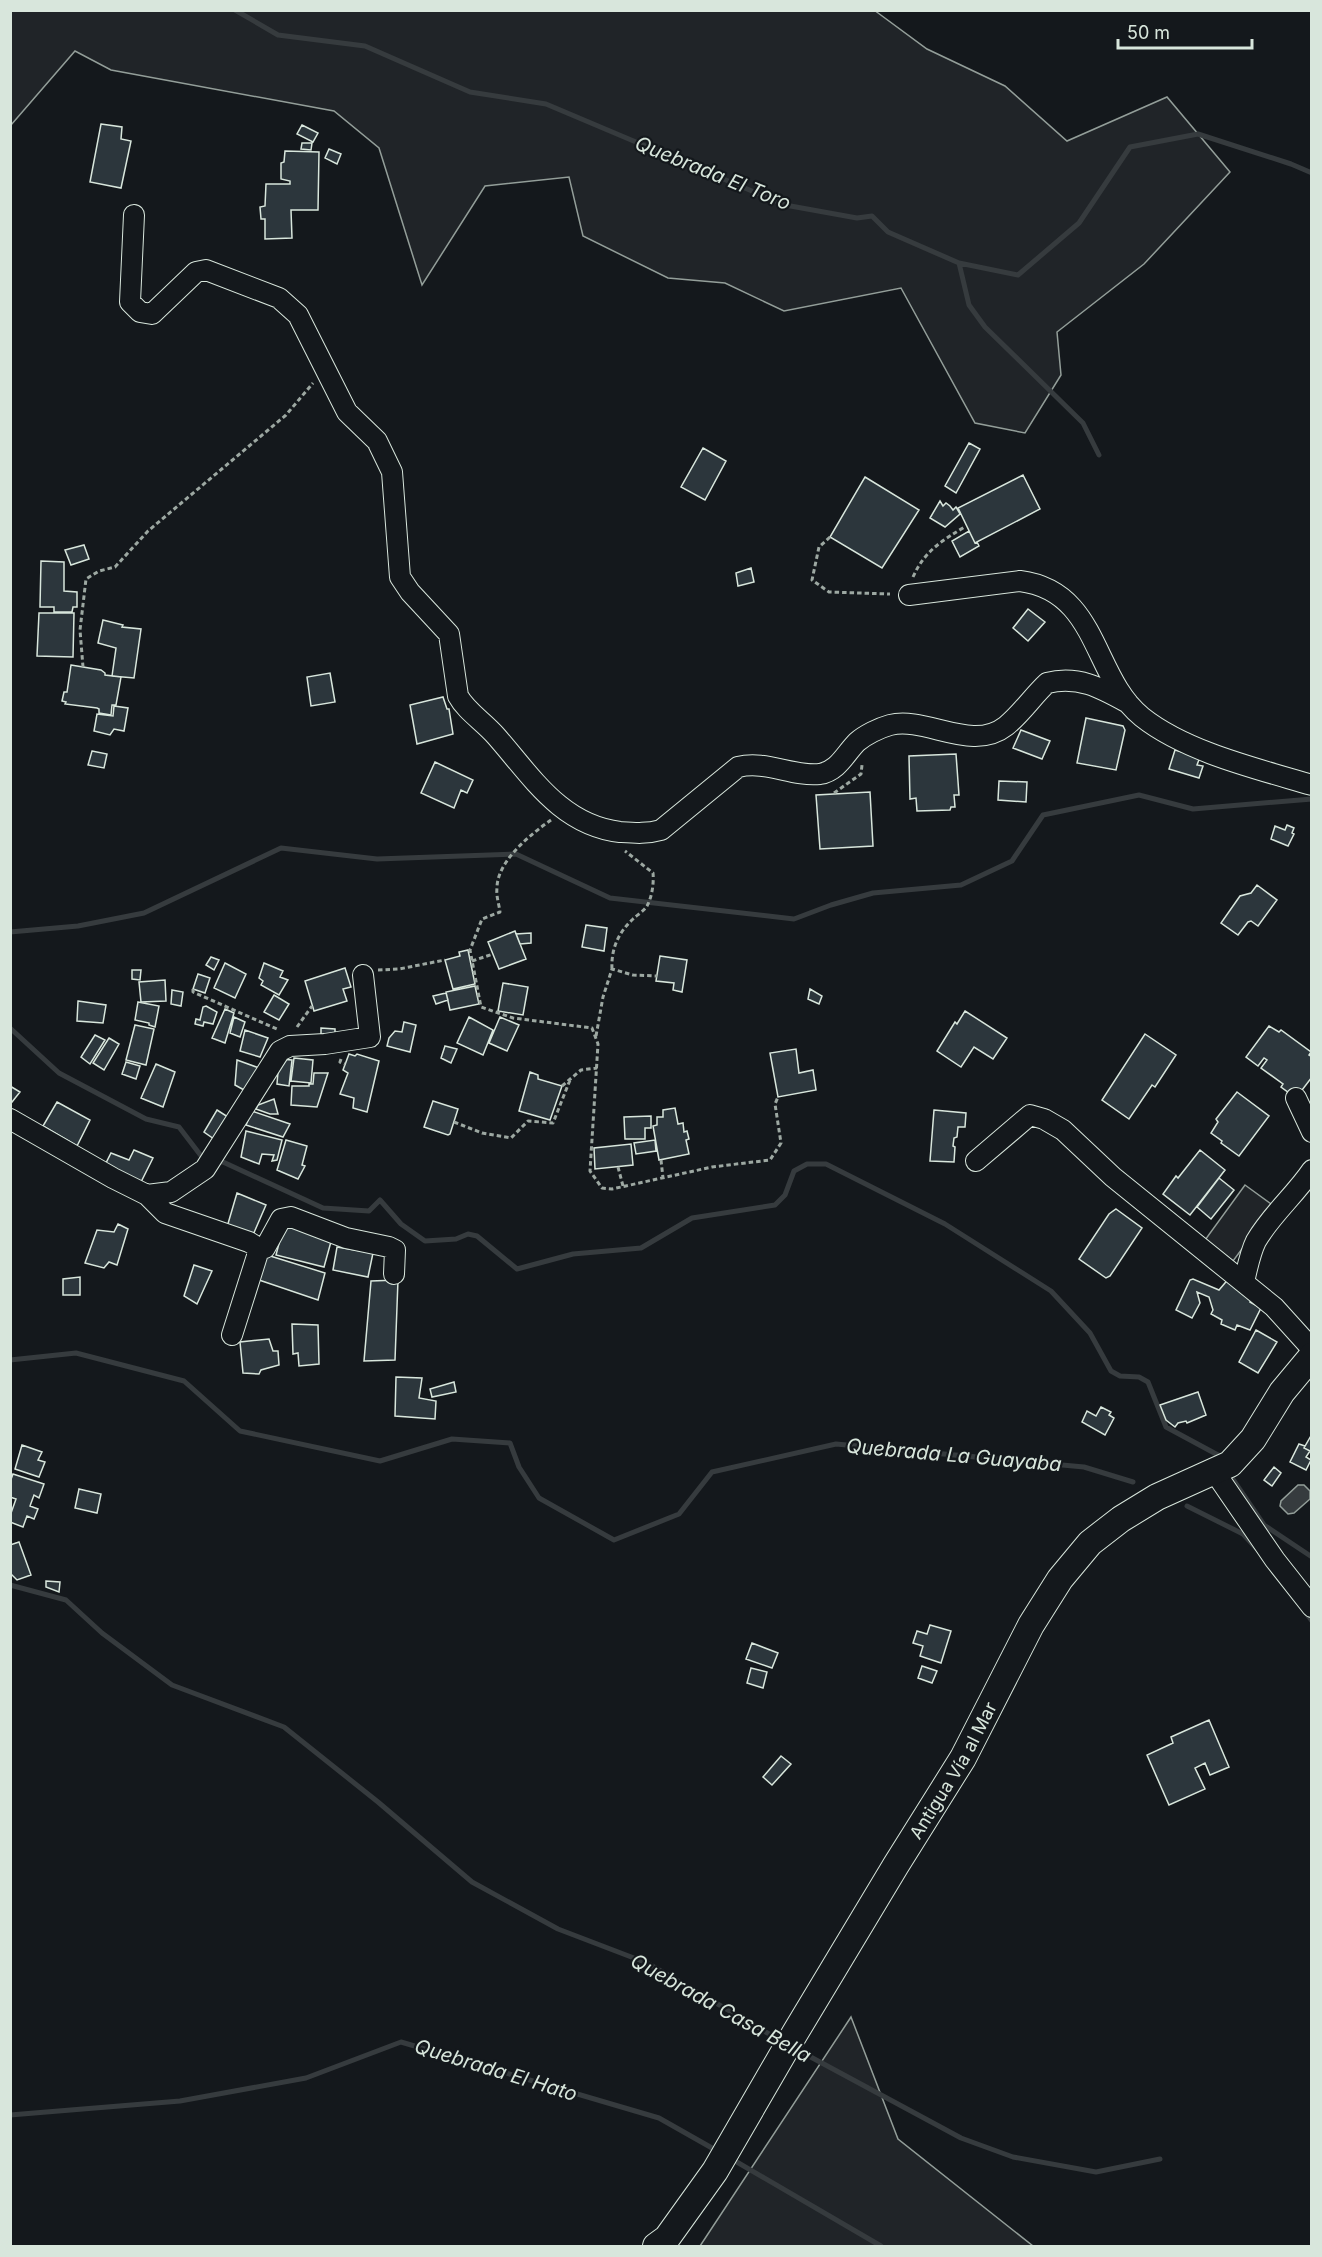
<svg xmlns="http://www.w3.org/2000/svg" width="1322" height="2257" font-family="Inter,sans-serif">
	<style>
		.green { fill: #202428; stroke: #939e99; stroke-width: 1.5 }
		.water { fill: #363b3e; stroke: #939e99; stroke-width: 1.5 }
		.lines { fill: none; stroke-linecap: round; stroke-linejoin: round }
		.stream { stroke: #363b3e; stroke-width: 5 }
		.building { fill: #2c363c; stroke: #d8e6dc; stroke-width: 1.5 }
		.minor-casing { stroke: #d8e6dc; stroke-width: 22 }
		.major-casing { stroke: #d8e6dc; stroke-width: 28 }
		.path { stroke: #9da8a2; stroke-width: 3; stroke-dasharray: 4.5 3; stroke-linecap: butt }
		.minor { stroke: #14181c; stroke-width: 20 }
		.major { stroke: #14181c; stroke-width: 26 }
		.labels { text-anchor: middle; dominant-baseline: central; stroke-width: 4.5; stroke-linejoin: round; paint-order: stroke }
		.street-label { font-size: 18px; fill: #d8e6dc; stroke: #14181c }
		.water-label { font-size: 20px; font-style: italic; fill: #d8e6dc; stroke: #14181c }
	</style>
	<rect width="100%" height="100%" fill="#14181c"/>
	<!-- green -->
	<path class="green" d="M874,10L927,49L1005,86L1067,141L1167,97L1230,172L1144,264L1057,332L1061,375L1025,433L975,423L901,288L784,311L725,283L668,278L583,236L569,177L485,186L422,285L379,148L334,111L111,70L75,51L11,125V11Z
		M1245,1185L1274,1206L1233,1261L1205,1240Z
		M851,2017L898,2139L1033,2246H700Z"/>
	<!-- water -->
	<path class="water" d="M1298,1485H1304L1310,1491V1499L1294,1513L1288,1514L1280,1506L1281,1501Z"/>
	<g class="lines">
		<!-- stream -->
		<path class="stream" d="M235,10L278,35L365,46L470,92L546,104L785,205L857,218L872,216L888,232L959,263L969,305L985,327L1083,423L1099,455
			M959,263L1018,275L1079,223L1130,147L1198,134L1291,164L1312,173
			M10,932L78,926L144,913L281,848L377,859L516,854L610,898L794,919L831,905L873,893L961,885L1012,861L1043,815L1139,795L1193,809L1312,799
			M10,1028L59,1073L146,1119L179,1127L205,1161
			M214,1162H223L323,1208L369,1211L380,1200L401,1224L425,1241L456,1239L468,1234L477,1236L517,1269L573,1254L641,1248L692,1218L775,1205L785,1195L794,1171L807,1164H826L945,1224L1051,1291L1090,1333L1111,1371L1120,1376L1139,1377L1148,1382L1166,1427L1218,1455
			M10,1360L76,1353L184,1381L240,1431L380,1461L452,1439L510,1443L519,1467L539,1498L614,1540L679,1514L712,1472L836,1444L1084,1467L1133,1482
			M1232,1478L1264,1525L1312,1557
			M1187,1506L1243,1534L1256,1548
			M10,1585L66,1600L102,1633L172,1685L284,1727L378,1802L472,1882L558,1929L647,1963L783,2042
			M1304,1610L1312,1621
			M794,2048L961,2138L1013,2157L1096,2172L1160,2159
			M10,2115L180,2101L306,2078L401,2042L659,2118L719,2152
			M730,2158L881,2246"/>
	</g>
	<!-- building -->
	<path class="building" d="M101,124L122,127L121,139L131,141L121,188L90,182Z
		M302,125L318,133L313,142L297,134Z
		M302,143H312L311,150L301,149Z
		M329,149L341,154L337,164L325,158Z
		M285,151L319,152L318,210H291L292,238L265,239V219H261L260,207L265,206L266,184H290V181L281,179V163L284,162Z
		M969,443L980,449L956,493L945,486Z
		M703,448L726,461L705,500L681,487Z
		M1023,475L1040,509L975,543L958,508Z
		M865,477L919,510L882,568L830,537Z
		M940,501L943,506L946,503L950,506L953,510L956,507L960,514L945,527L930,518Z
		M969,531L975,543L977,542L979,546L960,557L952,541Z
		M84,545L89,559L71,565L65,550Z
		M41,561L64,562V591L77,592V607H73L72,612H54V607H40Z
		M751,568L754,582L738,586L736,573Z
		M1028,609L1045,622L1028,641L1013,628Z
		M39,613H74L73,657L37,656Z
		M103,620L123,625L122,627L141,629L134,678L112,676L116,648L98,643Z
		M71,665L101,670L105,673V675L121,677L116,705H112L111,715L99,713V709L97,708L65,704L66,702L62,701L64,692H67Z
		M330,673L335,702L311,706L307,677Z
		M443,697L447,709H449L453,734L417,744L410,705Z
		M114,706L128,708L124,731L114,729L110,735L94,731L97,714L113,716Z
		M1086,718L1123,726L1125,730L1116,770L1077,763Z
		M1021,730L1050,741L1042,759L1013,748Z
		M1175,750L1200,757L1197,765L1203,766L1199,778L1169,769Z
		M92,751L107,754L104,768L88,765Z
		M956,754L959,795H954L955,807H951L950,810L917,811L916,798L910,799L909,756Z
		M435,762L473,780L467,793L461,790L454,808L421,793Z
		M999,781L1027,782L1026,802L998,800Z
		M870,792L873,846L820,849L816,795Z
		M1287,825L1294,828L1292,833L1294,834L1288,846L1271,839L1275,826L1285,830Z
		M1257,885L1277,900L1258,926L1251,921L1248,922L1238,935L1221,923L1240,896L1251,893Z
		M586,925L607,928L604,951L582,947Z
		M515,931L526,959L499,969L488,942Z
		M531,933V943L520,944L516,934Z
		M468,950L475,984L453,989L445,960L460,956L459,952Z
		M660,956L687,960L682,992L673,990L674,983L656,981Z
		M211,957L219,960L214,970L206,965Z
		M225,963L246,974L235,998L214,988Z
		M264,963L283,971L280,977L288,980L279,995L261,985L263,981L259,978Z
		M345,968L351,987L343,989L347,1001L314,1011L305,981Z
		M132,970H141L140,980L132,979Z
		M198,974L210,978L205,993L193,989Z
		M165,980L166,1001L141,1002L139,982Z
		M503,983L528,987L523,1015L498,1011Z
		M475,986L479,1004L450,1010L446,992Z
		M810,989L822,996L819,1004L808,999Z
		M172,990L183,992L181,1006L171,1004Z
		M446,993L448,1000L436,1004L433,996Z
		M274,995L289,1004L279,1020L264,1012Z
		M78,1001L106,1005L103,1023L77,1021Z
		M138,1002L159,1006L155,1027L149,1025V1023L135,1020Z
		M206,1006L217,1012L213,1024L204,1022L203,1026L195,1024L196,1019L200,1020L203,1007Z
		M225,1009L234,1013L225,1043L212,1038Z
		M965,1011L1007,1038L993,1059L974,1047L961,1067L937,1051L955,1022L957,1024Z
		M234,1017L245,1022L240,1037L230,1033Z
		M469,1017L493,1030L483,1055L457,1043Z
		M500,1017L519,1025L507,1051L489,1043Z
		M404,1022L416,1025L410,1052L387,1046L389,1038L395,1031L402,1032Z
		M135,1025L154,1029L146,1065L126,1060Z
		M1269,1026L1279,1032L1281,1030L1311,1052L1309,1055L1312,1057V1077L1296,1098L1281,1087L1283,1084L1261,1068L1267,1060L1264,1058L1258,1066L1246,1057Z
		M321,1028L335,1029V1040L321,1039Z
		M245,1030L268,1038L260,1057L240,1051Z
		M1145,1034L1176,1055L1155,1087L1152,1085L1129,1119L1102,1100Z
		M95,1035L105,1040L90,1064L81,1057Z
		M109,1038L119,1044L104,1070L93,1063Z
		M445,1046L457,1049L451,1063L441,1058Z
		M796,1049L799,1073L813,1070L816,1090L778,1097L770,1053Z
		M349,1054L355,1056L357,1054L379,1061L367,1112L353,1108L354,1098L340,1094L348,1073L343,1070Z
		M294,1058L313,1060L311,1083L291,1081Z
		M279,1059L292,1060L289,1086L277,1084Z
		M237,1060L262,1069L244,1090L235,1085Z
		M126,1062L140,1066L136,1079L122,1074Z
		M156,1064L175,1072L163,1107L141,1098Z
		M530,1072L538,1075V1079L562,1086L550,1120L519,1111Z
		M314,1073H328L317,1107L291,1105L292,1086H309V1084H313Z
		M10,1086L20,1092L12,1102L10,1101Z
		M1237,1092L1269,1116L1239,1156L1221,1143L1222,1141L1211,1133L1218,1122L1216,1119Z
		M274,1099L278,1114H270L256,1109L258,1105Z
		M433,1101L458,1109L450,1134L448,1135L424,1127Z
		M57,1102L90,1120L77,1146L43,1126Z
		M675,1108L678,1124L683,1123L684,1132L687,1131L689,1139L686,1140L689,1154L659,1160L653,1126L657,1125V1117H663V1110Z
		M217,1110L228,1117L214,1139L204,1132Z
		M934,1110L966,1113L965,1127H958L957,1137L954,1138L953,1146L955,1147L954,1162L930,1161Z
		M252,1111L290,1124L283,1137L246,1125Z
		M651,1116V1128H645V1139H625L624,1117Z
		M246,1131L282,1140L277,1160L272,1161L274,1155L262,1154L259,1164L241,1157Z
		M286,1140L307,1146L302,1165L305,1166L298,1179L277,1170Z
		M655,1140L656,1151L636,1154L634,1143Z
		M631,1144L633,1165L595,1169L594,1148Z
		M134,1150L153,1158L140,1184L104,1167L111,1153L129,1160Z
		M1200,1150L1225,1170L1190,1215L1163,1194L1176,1176L1178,1178Z
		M1219,1178L1234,1190L1211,1219L1197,1207Z
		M237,1193L266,1205L253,1235L227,1227Z
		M1116,1209L1142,1228L1110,1276L1106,1278L1079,1259L1109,1214Z
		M118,1224L128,1229L117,1265L109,1262L104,1268L85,1263L97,1230L114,1232Z
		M284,1224L332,1238L324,1267L276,1255Z
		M337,1247L373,1253L368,1277L333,1270Z
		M267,1255L325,1273L318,1300L259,1280Z
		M194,1265L212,1271L197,1304L184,1296Z
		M80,1277V1295H63V1279Z
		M1230,1277L1251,1298L1250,1302L1261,1308L1250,1330L1237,1325L1235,1330L1221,1324L1222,1320L1211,1314L1213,1310L1209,1297L1197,1292L1200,1303L1192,1318L1176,1310L1190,1280L1193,1279L1219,1290Z
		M398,1280L395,1360L364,1361L371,1281Z
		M292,1324L318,1325L319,1364L299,1366L298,1353L293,1354Z
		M1256,1330L1277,1342L1258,1373L1239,1362Z
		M269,1339L273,1351H278L279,1365L261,1370L259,1374L243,1373L240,1342Z
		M396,1377L422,1378L419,1398L436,1401L435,1419L395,1416Z
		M454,1382L456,1392L432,1397L430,1389Z
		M1198,1392L1206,1415L1187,1423L1186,1421L1178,1423L1175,1427L1166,1420L1160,1405Z
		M1101,1407L1111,1412L1109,1415L1114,1418L1105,1435L1082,1422L1087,1411L1096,1416Z
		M1312,1434V1452L1304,1448Z
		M1299,1444L1305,1446L1304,1448L1310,1451L1306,1457L1311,1460L1306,1470L1290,1462Z
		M22,1445L42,1452L38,1460L45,1462L39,1477L15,1469Z
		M1274,1467L1281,1473L1272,1486L1264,1480Z
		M13,1474L44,1484L39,1498L34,1495L30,1506L38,1509L34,1519L27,1516L23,1527L10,1522V1516L16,1499L10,1497V1482Z
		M79,1489L101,1494L97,1513L75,1508Z
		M19,1542L31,1575L17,1580L10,1573V1545Z
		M46,1581L60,1582L59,1592L46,1587Z
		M930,1625L951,1631L941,1663L920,1656L923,1646L913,1643L917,1631L927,1634Z
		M752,1643L778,1653L772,1668L746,1659Z
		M922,1666L937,1671L932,1683L918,1678Z
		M751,1668L767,1672L763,1688L747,1683Z
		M1209,1720L1229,1767L1210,1775L1205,1763L1195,1768L1205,1789L1169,1805L1147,1755L1173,1743L1171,1737Z
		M781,1756L791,1764L772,1785L763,1777Z"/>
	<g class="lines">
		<!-- minor casing -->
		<g class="minor-casing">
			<path id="minor" d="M134,215L130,302L140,312L152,314L196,272L206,270L279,298L298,315L347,412L377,441L392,472L400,577L410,592L449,634L458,696C466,711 484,722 496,736C532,777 561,825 620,832C635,833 647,834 661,830L738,767C766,760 792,777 820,774C838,771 845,754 857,742C865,735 879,728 890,725C926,716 972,753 1006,726C1021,714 1033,696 1047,683C1078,675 1101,688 1128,703
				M909,595L1020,581C1099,591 1092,677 1142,717C1186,752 1258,769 1312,785
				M1296,1098L1312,1132
				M10,1119L113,1178L147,1195L171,1192L205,1169L280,1051L290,1046L325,1044L370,1037L363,975
				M976,1161L1030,1115L1044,1119L1063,1130L1113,1177L1274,1307L1312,1349
				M147,1195L165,1213L249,1242L257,1247V1256L232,1335
				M257,1250L265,1248L281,1219L291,1217L346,1238L389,1247L395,1250L394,1274
				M1244,1282C1247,1269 1250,1253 1256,1241C1271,1215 1295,1195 1312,1170
				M1214,1471L1275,1560L1312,1607"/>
		</g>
		<!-- major casing -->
		<g class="major-casing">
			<g id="major">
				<path id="s1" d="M656,2246L667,2238L715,2171L795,2033L896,1865L963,1758L1031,1625L1060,1579L1090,1543L1121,1519L1157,1497L1230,1464L1253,1439L1282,1392L1312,1356"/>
			</g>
		</g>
		<!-- path -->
		<path class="path" d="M830,537L819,547L812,580L829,592L890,594
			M913,577C925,550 942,541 966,526
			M83,667L80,630L86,579L99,571L115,567L148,531L286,415L313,383
			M834,793L861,774L862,765
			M551,820C531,834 497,861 497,888C496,896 499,904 500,912L482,919L470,950L481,1007L513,1018L592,1028L598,1044L590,1171L602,1188L612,1189L712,1167L770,1160L781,1143L775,1104L778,1097
			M472,961L493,954
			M612,969C611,949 618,933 633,919C637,915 644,911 647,906C652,897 654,883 653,873L625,851
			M378,970L399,969L445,960
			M193,989V992L279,1030
			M297,1027L312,1006
			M596,1036L603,997L612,969L633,975L657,976
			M341,1059L340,1062L345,1064
			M562,1086L581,1070L597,1068
			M454,1122L482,1133L511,1138L528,1121L553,1123L570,1080
			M661,1160L663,1178
			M618,1167L623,1186"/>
		<!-- minor -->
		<use href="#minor" class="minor"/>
		<!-- major -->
		<use href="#major" class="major"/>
	</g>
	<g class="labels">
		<!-- street labels -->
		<g class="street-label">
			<text stroke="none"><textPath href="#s1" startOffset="562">Antigua Vía al Mar</textPath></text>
		</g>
		<!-- water labels -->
		<g class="water-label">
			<text transform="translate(713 173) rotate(22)">Quebrada El Toro</text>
			<text transform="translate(954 1455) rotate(5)">Quebrada La Guayaba</text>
			<text transform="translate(721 2008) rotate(29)">Quebrada Casa Bella</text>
			<text transform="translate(496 2070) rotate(17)">Quebrada El Hato</text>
		</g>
	</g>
	<!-- border -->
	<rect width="1322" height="2257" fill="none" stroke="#d8e6dc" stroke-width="24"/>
	<!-- scale -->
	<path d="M1118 39v9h134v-9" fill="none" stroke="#d8e6dc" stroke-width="3"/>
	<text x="1127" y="39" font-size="18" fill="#d8e6dc" stroke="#14181c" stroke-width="4.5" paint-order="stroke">50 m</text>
</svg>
